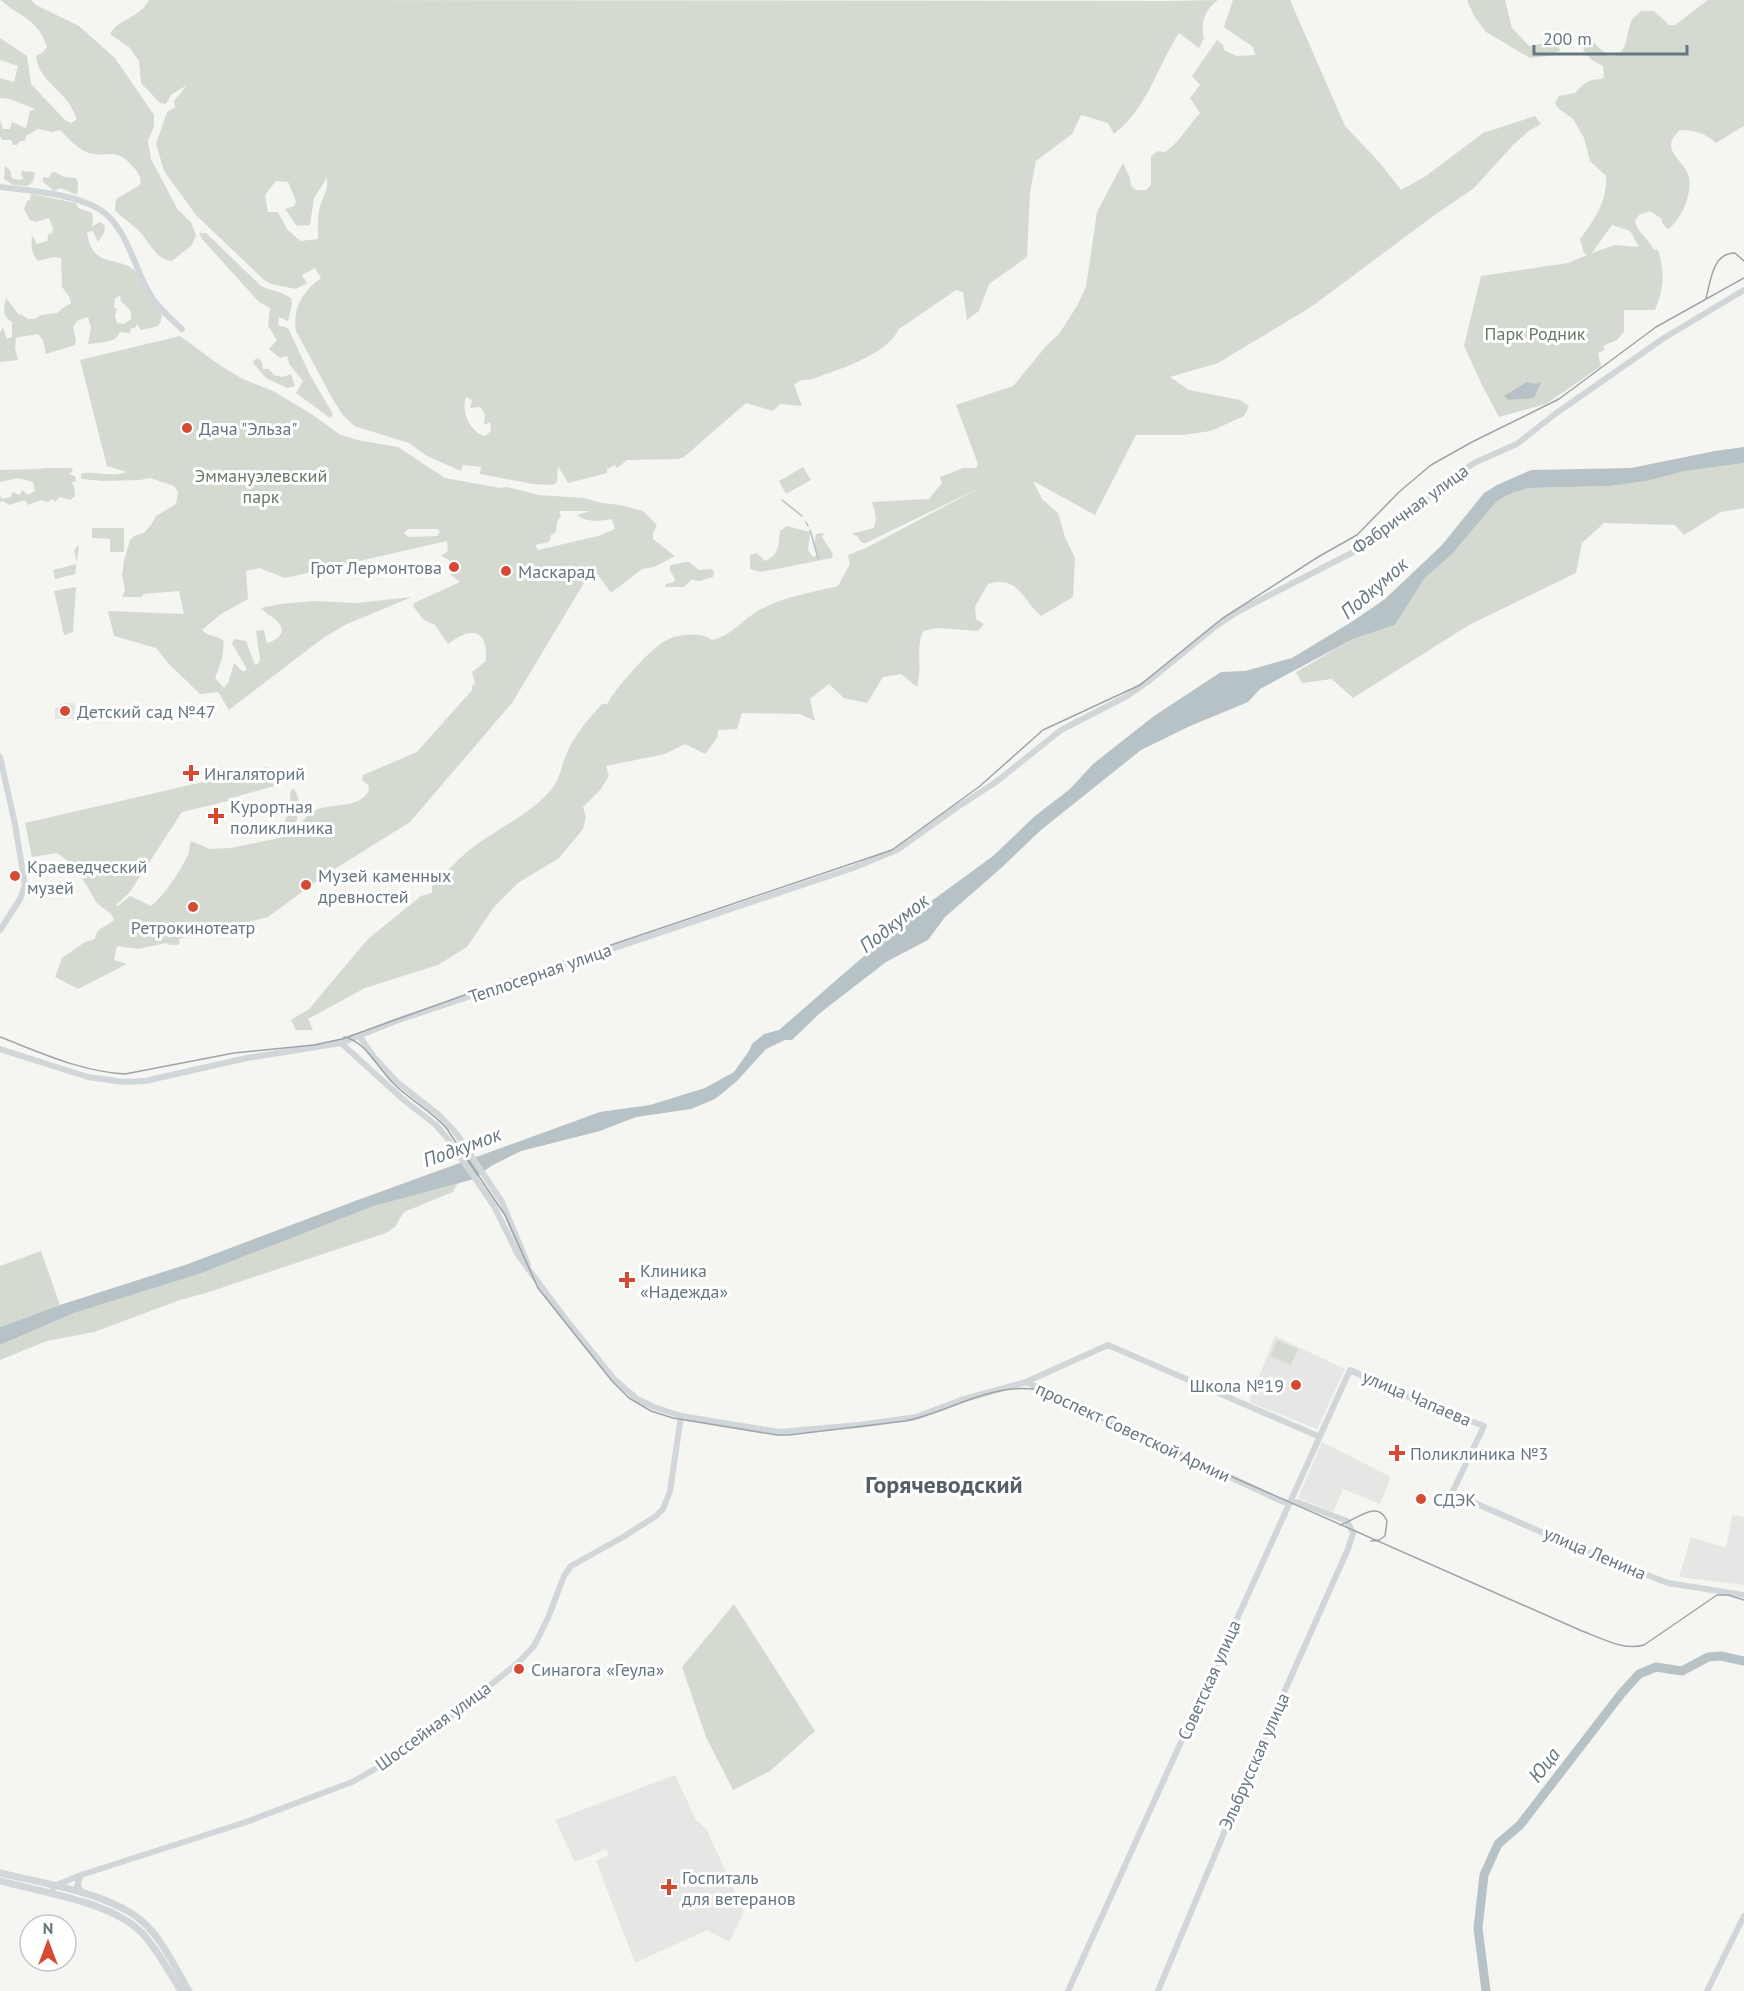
<svg xmlns="http://www.w3.org/2000/svg" width="1744" height="1991" font-family="'PT Sans',sans-serif">
	<style>
		.built { fill: #e6e6e5 }
		.green { fill: #d5dad1; fill-rule: evenodd }
		.water { fill: #b6c2c5 }
		.lines { fill: none; stroke-linecap: round; stroke-linejoin: round }
		.stream { stroke: #b6c2c5; stroke-width: 1.5 }
		.river { stroke: #b6c2c5; stroke-width: 9 }
		.secondary { stroke: #d1d6d9; stroke-width: 6 }
		.primary { stroke: #d1d6d9; stroke-width: 7 }
		.tram { stroke: #9ea5a9; stroke-width: 1.5 }
		.poi-dot { fill: #d54a32; stroke: #fff; stroke-width: 2 }
		.labels { text-anchor: middle; dominant-baseline: central; stroke-width: 6; stroke-linejoin: round; paint-order: stroke }
		.park-label { font-size: 18px; fill: #6a7865; stroke: #fff }
		.poi-label { font-size: 18px; fill: #667780; stroke: #fff; text-anchor: start }
		.street-label { font-size: 18px; fill: #667780; stroke: #fff }
		.water-label { font-size: 20px; font-style: italic; fill: #62787d; stroke: #fff }
		.district-label { font-size: 24px; font-weight: bold; fill: #546066; stroke: #fff }
	</style>
	<rect width="100%" height="100%" fill="#f5f5f2"/>
	<!-- built -->
	<path class="built" d="M75,702L74,719H55V707H60V704Z
		M1275,1336L1345,1369L1317,1429L1249,1402Z
		M1322,1442L1391,1477L1380,1504L1343,1489L1333,1512L1298,1498Z
		M1732,1515L1744,1517V1585L1679,1577L1691,1537L1726,1548Z
		M675,1775L696,1820L707,1830L744,1912L729,1942L707,1930L635,1963L596,1861L609,1855L606,1849L575,1862L555,1820Z"/>
	<!-- green -->
	<path class="green" d="M1,0H31L36,5L79,26L115,58L154,115V126L148,141L151,159L178,210L191,222L196,235L192,245L172,261C155,260 149,240 137,229C130,223 122,217 115,211L116,199L140,185C142,178 139,174 134,168C114,144 108,160 86,152C76,147 68,138 60,130L52,132L38,129L26,136L25,141H20L17,145H13L11,140H2L0,136V120L3,129H10L12,122L26,128L30,111L35,109L10,99L0,98V78L14,82L18,66L0,60V38L27,56L31,84L65,120L71,123L77,119C74,114 72,107 68,102C57,87 38,77 36,56L42,53L47,47C37,17 20,18 1,0Z
		M149,0L1167,1L1218,0C1205,10 1200,22 1204,38L1199,48L1179,33C1157,67 1147,109 1114,134L1108,123L1081,115L1072,134L1036,161L1030,192L1027,257L989,284L979,311L967,320L963,292L956,290L899,329C887,354 841,369 815,378C805,382 803,377 794,385L802,406L780,404L773,411L746,403L684,457L678,459L627,460L617,468L615,465L607,469V473L568,483L558,466L557,482L553,485L533,484L480,474L481,467L463,465L461,471L427,456L409,443L354,426L342,414L332,398L296,331C292,308 303,291 321,278L315,268L302,275L307,283L296,289L271,284L264,280L196,215L164,171L156,144L167,112L175,107L174,101L187,85L171,95L166,104L160,103L141,83L139,61L130,48L110,34C119,18 139,19 149,0ZM327,178C328,192 325,191 321,203C317,214 318,227 318,239L300,241L287,229L278,212H268L265,195L276,181L288,182L296,201L294,206L285,209L297,226L310,225L314,198ZM466,397L472,400L470,408L480,407L485,414L484,425L490,422L491,431L485,436C470,432 461,412 466,397Z
		M1233,0H1290L1345,126L1380,163L1401,190L1426,176L1483,133L1535,116L1541,124L1530,130L1515,143L1473,189L1436,214L1311,307L1218,363L1170,377L1189,390L1240,400L1249,406L1244,416L1211,431L1182,435H1136L1095,515L1033,481L1042,499L1058,513L1065,537L1075,558L1073,597L1041,616C1022,600 1019,575 988,584L975,607L976,619L984,624L978,631L937,628L923,631C915,650 923,668 917,687L901,674L883,677L867,703L844,698L829,684L810,699L815,721L800,714L742,713L737,729L718,730L717,738L705,754L685,744L665,754L606,766L609,776L600,790L583,807L586,817L583,829L559,858L518,883L494,907L467,947L438,965L365,988L308,1019L313,1030H296L291,1020L309,1009L368,939L421,896L432,893V886C444,875 455,862 468,851C494,830 527,817 549,792C560,781 560,769 566,755C573,737 589,718 602,704H607C618,685 646,654 663,642C675,634 701,631 712,640C731,636 740,622 756,612C781,597 810,593 838,586L850,564L848,555L868,547L979,488L866,543H862L857,536L851,534L874,528L876,517L872,502L929,499L942,483L940,477L963,468H976L978,464L956,405L1013,386L1047,345L1059,334L1077,306L1086,287L1097,212L1123,163L1130,178L1131,186L1136,190H1146L1151,185V156L1158,151L1165,152C1177,145 1190,124 1200,113L1190,98L1200,85L1192,76L1217,40L1223,45L1224,50L1237,56L1255,55L1253,47L1224,27Z
		M1467,0H1505L1512,28L1529,46C1547,45 1542,36 1561,50L1549,56L1530,58L1486,32L1474,16Z
		M1708,0H1744V126L1716,143C1705,133 1695,130 1680,130C1675,135 1671,139 1671,146C1672,156 1684,164 1688,174C1694,191 1682,219 1668,229L1662,223V219L1650,211L1639,215L1635,221C1637,233 1649,238 1653,249L1658,250C1665,273 1664,288 1655,310H1624V332L1617,340L1603,346L1605,350L1598,353L1601,366L1546,404L1499,417L1482,385L1464,346L1481,276L1568,263L1587,255L1584,253L1580,239C1595,219 1607,202 1606,176L1590,161L1584,138L1573,119L1559,109L1555,103L1559,96L1575,93C1584,83 1588,79 1602,79L1604,77L1603,66C1593,61 1587,58 1583,48L1587,42L1594,43L1608,56C1629,57 1625,36 1631,22C1632,18 1638,14 1641,11H1654L1669,25H1675ZM1612,225L1630,231L1639,247L1615,245L1592,253Z
		M5,166L10,170L12,178L18,180L24,179L21,175L22,171L35,172L33,182L27,186L13,185L4,179Z
		M55,172L64,177L76,178L78,183L77,195L61,188L54,191L43,182V177L49,178L51,173Z
		M31,194L76,203L78,208L92,213L93,223L91,227L100,222L105,226L104,233L98,242L93,231L87,232C92,271 121,254 137,273C147,285 153,301 162,314L161,321L158,326L141,330L137,324L135,328H131L130,333L120,332C115,344 100,342 88,344L91,328L88,317L77,321L73,327L76,340L75,345L46,354L43,340L38,334L19,337L16,338L15,348L18,360L0,362V332L3,327L7,339L12,337V322C1,315 4,309 6,298L19,315L21,314L28,319H34L41,315L57,313L67,305L71,304L70,298L62,287L61,258L54,257L38,261C31,254 31,245 32,235L37,244L47,241L49,233L52,234L53,229L49,218L36,222L30,220L24,209L27,201L30,200ZM120,295L121,302C128,307 132,310 131,319L124,324L117,323L115,316L117,309L114,308L115,299Z
		M199,233H206L261,286C271,291 281,291 291,298L292,304L288,321L279,317L278,325L288,328L310,375L333,414L330,418L296,393L303,381L289,364L287,356L280,358L269,349L277,340L268,326L270,308L259,302L202,239Z
		M180,336L221,366L241,378L275,392L313,415L339,434L357,440L398,447L445,478L500,488L507,487L539,495L583,498L602,503L620,505L643,511L657,525L653,533V539L675,556L654,567L642,569L611,593L593,568L512,703L410,822L325,875L268,917L179,939L180,943L178,945H170L166,943L138,949L117,946L114,960L127,964L78,989L55,977L62,958L85,942L95,939C97,926 106,928 114,920C112,910 100,909 95,900C84,881 76,865 57,853L32,857L25,823L268,767L274,786L228,799V801L182,812L130,892L116,905L118,906L130,896L151,906C165,895 180,871 188,855C190,850 189,846 191,841L210,849L231,848L284,837L285,820L292,809L290,795L292,789H294C303,802 297,815 295,830C301,825 305,816 312,812C329,801 359,811 369,790L368,785L362,780L363,775L417,752L472,690V686L475,684L472,672L486,661C488,628 471,626 448,644L435,625L424,620L413,606L414,603L460,582L451,575L449,560L441,556L448,551L447,541L285,578L259,568L246,571L248,599L221,614L202,630C208,637 217,635 224,641L222,659L215,678L224,688L228,683L234,663L242,671H246V667L232,644L234,639L246,641L255,665L259,663L260,659L256,631L264,630L267,643C278,640 288,632 277,621C272,616 266,614 261,608L280,604L315,601L356,603L412,597L347,624L323,638L229,710L218,692L200,694L169,664L156,648L114,636L108,611L184,614L179,591L143,594L142,597H122L125,590L122,575L124,561L130,540L134,536L144,533L151,525L156,516L176,504L178,492L174,486L150,478L140,480L103,481L81,479V474C94,470 109,478 127,472L107,466L80,360ZM559,511H590L577,515C586,523 601,521 612,519L615,529L598,536L538,550L535,545L549,542L551,535L556,532L557,522L561,516ZM408,529H438L440,532L437,536L408,537L404,533Z
		M258,358L262,362L263,369H269L274,375L283,377L291,374L295,386L287,388L266,378L253,363L254,360Z
		M1744,463V508L1721,512L1684,535L1675,525L1604,523L1582,543L1576,573L1469,625L1353,698L1332,679L1302,683L1296,672L1353,639L1395,625L1424,579L1452,554L1497,501L1512,493L1529,488L1610,486L1647,481L1685,471Z
		M803,467L811,480L786,494L779,481Z
		M47,468H71L73,471L69,474L75,476L76,481L71,483L74,486L75,496L70,500L60,497L55,502L53,499L48,502L41,500L28,505L25,500L9,505L3,501L0,502V496L2,499L11,497L12,492L20,495L22,490L28,495L35,491L33,482L18,478L0,482V470C16,469 31,470 47,468Z
		M787,526L810,532L808,550L813,557L818,555L814,545L816,534L824,533L822,537L833,554L832,558L761,572L750,569V555L757,553L765,561C780,554 778,546 780,531Z
		M92,528H124V552H110V539L92,538Z
		M77,546H79L75,574L55,579L53,570L77,564L74,549H76Z
		M685,562H689L699,570L712,569L714,572L713,577L700,581L691,580L684,587H665L666,584L674,582L675,579L669,568L671,565Z
		M76,587L73,632L64,635L54,591Z
		M458,1183L453,1192L404,1212L395,1227L386,1233L206,1293L180,1300L94,1332L47,1341L0,1360V1345L74,1313L199,1274L374,1206Z
		M41,1251L60,1305L0,1327V1266Z
		M1277,1340L1298,1349L1291,1365L1270,1356Z
		M734,1604L815,1731L770,1771L733,1790L706,1737L682,1667Z"/>
	<!-- water -->
	<path class="water" d="M1527,382L1536,384L1541,382L1534,398L1508,400L1504,396Z
		M1744,447V463L1685,471L1647,481L1610,486L1529,488L1512,493L1497,501L1452,554L1424,579L1395,625L1353,639L1260,689L1248,702L1190,726L1141,750L1041,830L1000,869L945,917L928,940L886,962L820,1013L792,1040H785L766,1049L737,1081L715,1099L691,1109L636,1117L600,1131L521,1151L491,1166L474,1179L374,1206L199,1274L74,1313L0,1345V1327L60,1305L188,1264L355,1201L600,1112L650,1105L705,1088L734,1072L749,1051L752,1044L764,1034L779,1030L864,956L893,924L922,908L993,856L1035,816L1070,789L1093,764L1154,716L1221,672L1245,671L1292,658L1353,621L1385,599L1442,545L1484,493L1497,485L1531,470L1631,468L1715,451Z"/>
	<g class="lines">
		<!-- stream -->
		<path class="stream" d="M782,500L802,516
			M806,522L808,526
			M810,530L818,558"/>
		<!-- river -->
		<path class="river" d="M1486,1991L1478,1928L1484,1875L1498,1844L1520,1825L1621,1694L1639,1674L1656,1667L1682,1671L1708,1657L1721,1656L1744,1661"/>
		<!-- secondary -->
		<path class="secondary" d="M0,187C30,191 72,193 99,209C129,228 134,271 153,299C161,310 172,320 182,329
			M0,757L15,824L25,885L20,899L0,930
			M360,1037L374,1057L396,1081L439,1115L456,1133L502,1202L528,1265
			M341,1043L405,1101L436,1125L448,1139L494,1206L518,1255L567,1321L614,1379L637,1399L654,1407L681,1416L779,1432L859,1425L916,1417L961,1400L1026,1382L1108,1345L1320,1437
			M0,1049L88,1077L123,1082L145,1081L247,1058L341,1043L396,1021L853,868L897,850L956,808L996,782L1061,730L1127,696L1150,680L1216,626L1237,612L1367,545L1460,472L1476,462L1517,444L1555,414L1664,338L1744,290
			M1026,1382L1281,1501L1288,1503L1297,1502L1347,1521L1353,1533L1348,1549L1265,1735L1158,1991
			M81,1875L77,1886L83,1893
			M52,1894L54,1886L81,1875L246,1822L352,1782L387,1762L432,1731L518,1663L534,1646L548,1618L564,1576L571,1566L623,1537L656,1516L663,1509L670,1491L681,1416
			M1068,1991L1350,1370L1413,1399L1484,1426L1452,1493L1580,1549L1668,1583L1744,1595
			M1707,1991L1744,1916"/>
		<!-- primary -->
		<path class="primary" d="M0,1873C42,1883 110,1893 143,1922C163,1940 175,1968 189,1991
			M0,1881C42,1892 112,1902 142,1933C158,1950 169,1972 181,1991"/>
		<!-- tram -->
		<path class="tram" d="M1706,298C1711,281 1712,253 1735,253L1744,261
			M0,1037C39,1052 82,1072 125,1074L234,1053L314,1045L342,1039L487,987L892,850L980,786L1043,730L1140,685L1223,618L1318,557L1357,535L1399,492L1431,465L1472,442L1559,399L1656,327L1744,278
			M344,1037C366,1041 378,1069 394,1084C411,1101 432,1111 447,1129L505,1215L538,1288L612,1381L629,1398L651,1411L673,1418L777,1435H789L905,1421C947,1413 989,1384 1033,1389L1582,1631C1601,1638 1624,1651 1644,1645L1717,1595H1728L1744,1600
			M1340,1525C1355,1521 1378,1498 1387,1521L1385,1536L1379,1540L1371,1541"/>
	</g>
	<!-- markers -->
	<g class="poi-dot">
		<circle cx="187" cy="428" r="6"/>
		<circle cx="454" cy="567" r="6"/>
		<circle cx="506" cy="571" r="6"/>
		<circle cx="65" cy="711" r="6"/>
		<path d="M188 764h6v6h6v6h-6v6h-6v-6h-6v-6h6z"/>
		<path d="M213 807h6v6h6v6h-6v6h-6v-6h-6v-6h6z"/>
		<circle cx="15" cy="876" r="6"/>
		<circle cx="306" cy="885" r="6"/>
		<circle cx="193" cy="907" r="6"/>
		<path d="M624 1271h6v6h6v6h-6v6h-6v-6h-6v-6h6z"/>
		<circle cx="1296" cy="1385" r="6"/>
		<path d="M1394 1444h6v6h6v6h-6v6h-6v-6h-6v-6h6z"/>
		<circle cx="1421" cy="1499" r="6"/>
		<circle cx="519" cy="1669" r="6"/>
		<path d="M666 1878h6v6h6v6h-6v6h-6v-6h-6v-6h6z"/>
	</g>
	<g class="labels">
		<!-- park labels -->
		<g class="park-label">
			<text x="1535" y="333">Парк Родник</text>
			<text x="261" y="475">Эммануэлевский<tspan x="261" dy="21">парк</tspan></text>
		</g>
		<!-- poi labels -->
		<g class="poi-label">
			<text x="199" y="428">Дача "Эльза"</text>
			<text x="442" y="567" text-anchor="end">Грот Лермонтова</text>
			<text x="518" y="571">Маскарад</text>
			<text x="77" y="711">Детский сад №47</text>
			<text x="204" y="773">Ингаляторий</text>
			<text x="230" y="806">Курортная<tspan x="230" dy="21">поликлиника</tspan></text>
			<text x="27" y="866">Краеведческий<tspan x="27" dy="21">музей</tspan></text>
			<text x="318" y="875">Музей каменных<tspan x="318" dy="21">древностей</tspan></text>
			<text x="193" y="927" text-anchor="middle">Ретрокинотеатр</text>
			<text x="640" y="1270">Клиника<tspan x="640" dy="21">«Надежда»</tspan></text>
			<text x="1284" y="1385" text-anchor="end">Школа №19</text>
			<text x="1410" y="1453">Поликлиника №3</text>
			<text x="1433" y="1499">СДЭК</text>
			<text x="531" y="1669">Синагога «Геула»</text>
			<text x="682" y="1877">Госпиталь<tspan x="682" dy="21">для ветеранов</tspan></text>
		</g>
		<!-- street labels -->
		<g class="street-label">
			<text transform="translate(1410 509) rotate(-36)">Фабричная улица</text>
			<text transform="translate(540 973) rotate(-19)">Теплосерная улица</text>
			<text transform="translate(1417 1398) rotate(23)">улица Чапаева</text>
			<text transform="translate(1133 1432) rotate(25)">проспект Советской Армии</text>
			<text transform="translate(1595 1553) rotate(23)">улица Ленина</text>
			<text transform="translate(1209 1680) rotate(-66)">Советская улица</text>
			<text transform="translate(433 1726) rotate(-36)">Шоссейная улица</text>
			<text transform="translate(1254 1761) rotate(-66)">Эльбрусская улица</text>
		</g>
		<!-- water labels -->
		<g class="water-label">
			<text transform="translate(1374 588) rotate(-41)">Подкумок</text>
			<text transform="translate(894 923) rotate(-38)">Подкумок</text>
			<text transform="translate(462 1147) rotate(-20)">Подкумок</text>
			<text transform="translate(1544 1765) rotate(-52)">Юца</text>
		</g>
		<!-- district labels -->
		<g class="district-label">
			<text x="944" y="1484">Горячеводский</text>
		</g>
	</g>
	<!-- north arrow -->
	<g transform="translate(48 1943)"><circle r="28" fill="#ffffff" stroke="#c2c9cc" stroke-width="1.5"/>
	<path d="M0-4.5L10 22L0 15L-10 22Z" fill="#d54a32"/>
	<text y="-9" font-size="16" font-weight="bold" text-anchor="middle" fill="#667780">N</text>
	</g>
	<!-- scale -->
	<path d="M1534 45v9h153v-9" fill="none" stroke="#667780" stroke-width="3"/>
	<text x="1543" y="45" font-size="18" fill="#667780" stroke="#ffffff" stroke-width="4.5" paint-order="stroke">200 m</text>
</svg>
